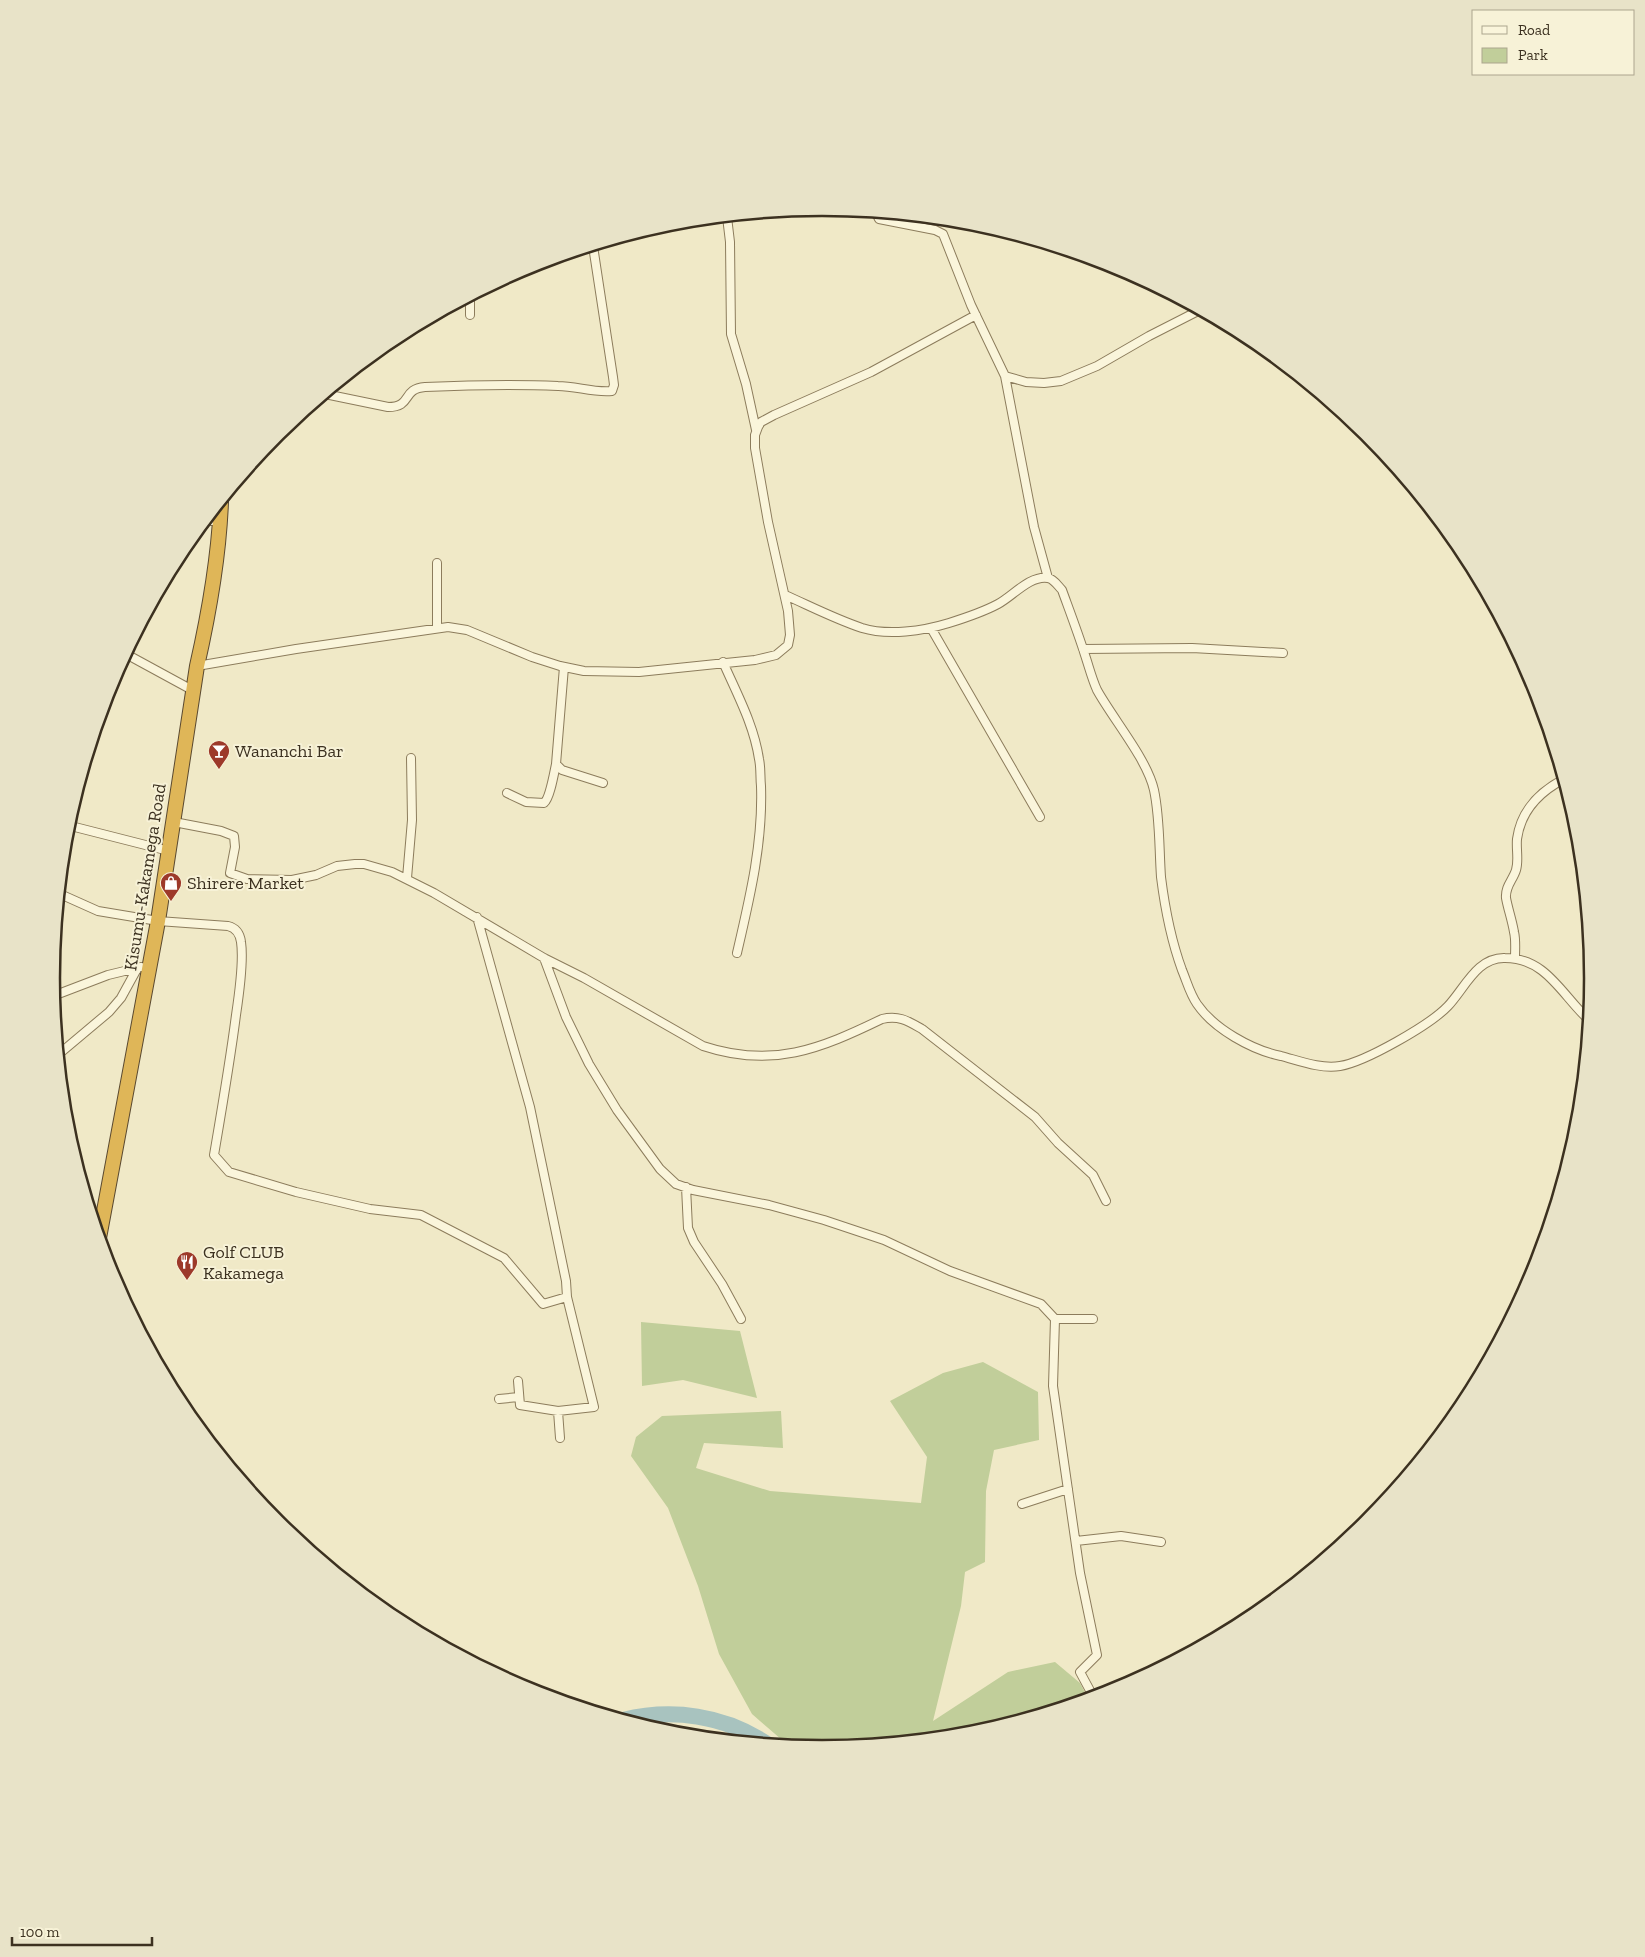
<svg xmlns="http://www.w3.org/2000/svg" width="1645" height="1957" font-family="'Zilla Slab',serif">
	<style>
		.green { fill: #c1ce9a }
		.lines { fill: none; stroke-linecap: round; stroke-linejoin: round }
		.river { stroke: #a8c3bf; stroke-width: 16 }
		.street-casing { stroke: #8c7c5c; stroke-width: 10 }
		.highway-casing { stroke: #5a4930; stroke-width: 16 }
		.street { stroke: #faf5db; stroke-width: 8 }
		.highway { stroke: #dfb658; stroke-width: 14 }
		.labels { text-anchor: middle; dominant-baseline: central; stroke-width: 4; stroke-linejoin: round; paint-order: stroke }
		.poi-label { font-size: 18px; fill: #3c3120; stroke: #f7f2d7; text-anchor: start }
		.street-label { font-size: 18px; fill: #3c3120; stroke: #f7f2d7 }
		.rim { fill: none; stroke: #3c3120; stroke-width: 2.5 }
	</style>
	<rect width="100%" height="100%" fill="#f0e9c7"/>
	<!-- green -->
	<path class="green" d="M641,1322L740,1331L757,1398L683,1380L642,1386Z
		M983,1362L1038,1392L1039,1440L994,1450L986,1491L985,1562L965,1572L961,1606L933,1721L1008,1672L1055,1662L1080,1683L1089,1700L973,1735L822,1750L789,1746L752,1714L719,1654L698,1586L668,1508L631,1456L636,1437L662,1416L781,1411L783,1448L704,1443L696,1468L770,1491L921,1503L927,1457L890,1401L943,1373Z"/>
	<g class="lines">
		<!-- river -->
		<path class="river" d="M623,1720C672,1708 724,1715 767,1744"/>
		<!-- street casing -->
		<g class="street-casing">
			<path id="street" d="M876,213L879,219L935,230L943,234L971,305L1005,376L1026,382L1044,383L1061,381L1097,366L1149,336L1200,310
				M727,217L730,242L731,334L746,384L756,430
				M470,296V315
				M1005,376L1034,527L1048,578
				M325,394L388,407C413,407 401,389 425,387C469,385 513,384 558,386C576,386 594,393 612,391L614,385L613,377L593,246
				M205,521H220
				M785,595C810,606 835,619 862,628C888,636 923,631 949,623C965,618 983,612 998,604C1013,596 1030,575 1048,578C1054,579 1058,586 1062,590C1070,612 1078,633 1085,655C1089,667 1092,679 1097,690C1113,719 1147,759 1154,790C1160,818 1159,848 1161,877C1165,909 1171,940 1182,970C1187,982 1190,994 1197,1004C1214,1029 1252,1050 1281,1056C1300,1061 1320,1069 1340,1066C1365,1062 1430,1025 1448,1006C1465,988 1477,957 1505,958C1547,958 1562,996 1590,1021
				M437,628V563
				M931,628L1040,817
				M1083,649L1192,648L1283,653
				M126,654L194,691
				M723,662C737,694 754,725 759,759C761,768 760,777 761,786C763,843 750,897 737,953
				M197,666L296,649L448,627L467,630L532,657L560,666L584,671L639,672L755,660L776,655L788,645L790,635L788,611L768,522L755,448V435L758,427L761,422L774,415L871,372L976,315
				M564,667L556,764L562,770L603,783
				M507,793L526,802L544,803C550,798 554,773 556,764
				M174,822L221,831L234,836L235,847L230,873L247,879L292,880L316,875L337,866L355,864H364L392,872L434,893L544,958L584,978L703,1046C772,1069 820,1049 882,1019C899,1015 908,1021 922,1029L1035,1117L1058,1143L1093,1175L1106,1201
				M67,825L169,851
				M407,878L412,820L411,758
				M60,894L98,911L158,921L228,926C236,928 240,934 241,942C244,962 239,995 236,1015C230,1062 222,1108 214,1155L229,1172L296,1192L370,1209L421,1215L504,1258L543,1304L567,1297L566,1281L530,1107L477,917
				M544,958L566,1017L589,1064L617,1110L660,1169L676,1184L693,1190L769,1205L824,1220L884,1240L950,1271L1041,1304L1055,1319H1093
				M1515,958C1515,950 1516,940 1514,932C1512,920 1508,909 1506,898C1505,886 1513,880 1516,870C1519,860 1516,850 1517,839C1521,810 1539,792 1564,779
				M53,996L108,975L141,967
				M59,1054L109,1012L121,998L138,967
				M686,1187L688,1228L694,1242L722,1284L741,1319
				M1055,1319L1053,1386L1080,1573L1097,1655L1080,1672L1094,1698
				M518,1381L520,1405L558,1411L594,1407L567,1297
				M499,1399L519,1397
				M558,1411L560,1438
				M1022,1504L1068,1489
				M1076,1541L1121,1536L1161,1542"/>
		</g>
		<!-- highway casing -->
		<g class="highway-casing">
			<path id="highway" d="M99,1238L158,921L197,666C209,613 219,556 221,502"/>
		</g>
		<!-- street -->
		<use href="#street" class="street"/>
		<!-- highway -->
		<use href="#highway" class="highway"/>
	</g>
	<!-- icons -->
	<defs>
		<g id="bar-pin" transform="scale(1.125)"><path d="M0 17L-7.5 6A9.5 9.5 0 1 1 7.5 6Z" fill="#9d392a" stroke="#f7f2d7"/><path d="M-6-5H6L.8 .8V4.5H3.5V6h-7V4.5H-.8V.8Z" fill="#fff"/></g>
		<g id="shop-pin" transform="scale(1.125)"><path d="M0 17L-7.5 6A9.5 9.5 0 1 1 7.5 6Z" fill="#9d392a" stroke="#f7f2d7"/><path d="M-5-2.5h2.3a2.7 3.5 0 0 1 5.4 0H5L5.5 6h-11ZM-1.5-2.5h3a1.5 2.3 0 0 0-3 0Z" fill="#fff"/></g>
		<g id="restaurant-pin" transform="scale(1.125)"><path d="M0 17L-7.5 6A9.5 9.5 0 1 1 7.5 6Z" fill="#9d392a" stroke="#f7f2d7"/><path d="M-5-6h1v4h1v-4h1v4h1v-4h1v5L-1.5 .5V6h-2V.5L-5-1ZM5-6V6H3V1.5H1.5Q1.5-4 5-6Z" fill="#fff"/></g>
	</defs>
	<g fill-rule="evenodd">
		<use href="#bar-pin" x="219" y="751"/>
		<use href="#shop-pin" x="171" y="883"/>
		<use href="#restaurant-pin" x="187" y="1262"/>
	</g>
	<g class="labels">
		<!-- poi labels -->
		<g class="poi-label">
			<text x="235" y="751">Wananchi Bar</text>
			<text x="187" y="883">Shirere Market</text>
			<text x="203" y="1252">Golf CLUB<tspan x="203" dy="21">Kakamega</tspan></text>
		</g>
		<!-- street labels -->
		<g class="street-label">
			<text transform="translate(145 877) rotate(-81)">Kisumu-Kakamega Road</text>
		</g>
	</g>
	<!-- crop -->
	<path d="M0 0H1645V1957H0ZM60 978a762 762 0 1 1 1524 0a762 762 0 1 1-1524 0Z" fill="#e8e3c8" fill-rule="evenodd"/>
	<path class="rim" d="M60 978a762 762 0 1 1 1524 0a762 762 0 1 1-1524 0Z"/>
	<!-- legend -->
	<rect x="1472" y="10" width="162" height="65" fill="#f7f2d7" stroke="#aca58e"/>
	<rect x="1482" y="26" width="25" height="8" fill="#faf5db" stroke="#aca58e"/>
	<text x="1518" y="35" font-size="15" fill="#3c3120">Road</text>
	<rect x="1482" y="48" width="25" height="15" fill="#c1ce9a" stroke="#aca58e"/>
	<text x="1518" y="60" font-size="15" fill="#3c3120">Park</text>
	<!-- scale -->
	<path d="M12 1937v8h140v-8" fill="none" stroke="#3c3120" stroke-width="2.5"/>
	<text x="20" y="1937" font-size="15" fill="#3c3120" stroke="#f7f2d7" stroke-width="4" paint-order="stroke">100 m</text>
</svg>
